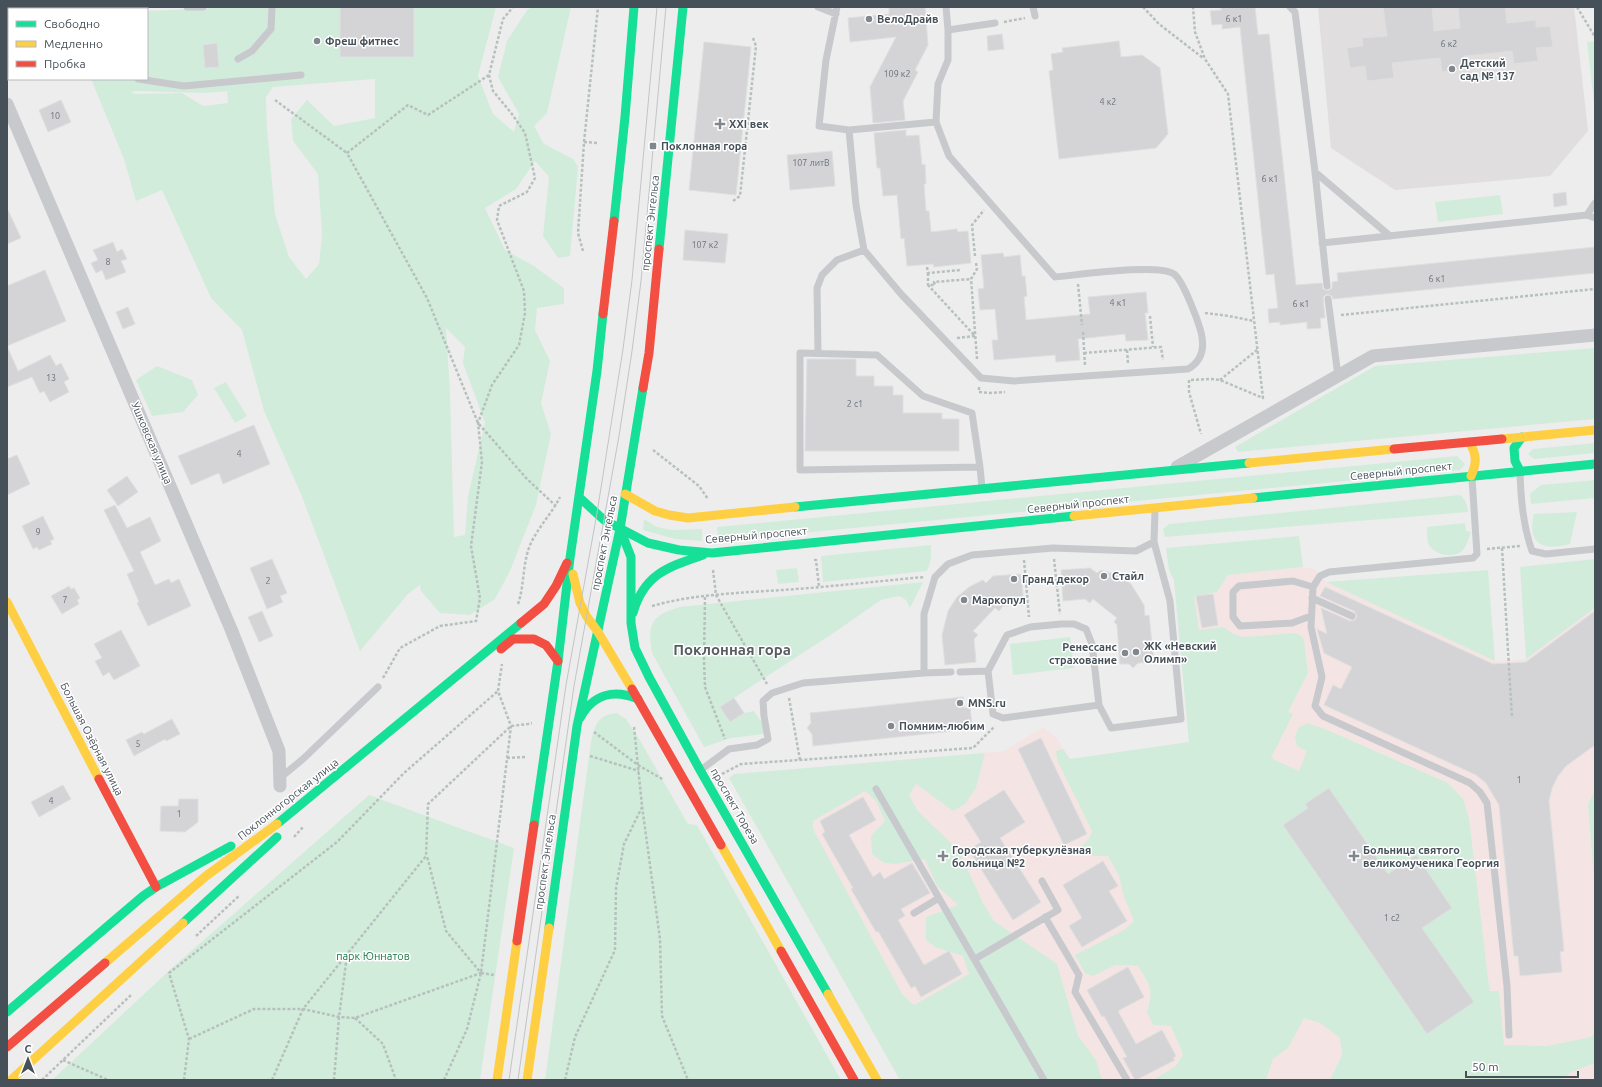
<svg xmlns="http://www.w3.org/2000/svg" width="1602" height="1087" font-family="Ubuntu,sans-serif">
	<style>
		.education { fill: #e0dedf }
		.medical { fill: #f4e5e4 }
		.green { fill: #d2ecdc; fill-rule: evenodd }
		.building { fill: #d4d4d6; stroke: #dfdfe0 }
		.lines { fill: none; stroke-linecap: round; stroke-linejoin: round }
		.path { stroke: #b6c1bd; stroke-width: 2.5; stroke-dasharray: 3 2; stroke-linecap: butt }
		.lane { stroke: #c7c9cc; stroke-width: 7 }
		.street { stroke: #c7c9cc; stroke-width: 13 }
		.fast { stroke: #16e098; stroke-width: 9 }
		.slow { stroke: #ffcf43; stroke-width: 9 }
		.jam { stroke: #f24e42; stroke-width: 9 }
		.tram { stroke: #c2c4c6; stroke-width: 1 }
		.poi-dot { fill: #81878d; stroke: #fff; stroke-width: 1.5 }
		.labels { text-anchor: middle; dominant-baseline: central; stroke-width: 3; stroke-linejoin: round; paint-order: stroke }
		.number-label { font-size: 9px; fill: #6b727a }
		.poi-label { font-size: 11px; font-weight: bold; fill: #465059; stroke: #fff; text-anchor: start }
		.street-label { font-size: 11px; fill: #465059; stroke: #fff }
		.park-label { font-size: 11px; fill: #1a7747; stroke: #fff }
		.district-label { font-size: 15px; font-weight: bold; fill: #595d61; stroke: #fff }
	</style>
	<rect width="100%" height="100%" fill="#eeeded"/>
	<!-- education -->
	<path class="education" d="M1318,7H1574L1588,131L1550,176L1395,190L1331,148Z"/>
	<!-- medical -->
	<path class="medical" d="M1303,567L1314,569L1326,582L1495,661L1526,659L1595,608V1080H900L729,778L763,772L1004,751L1043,727L1055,736L1070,759L1189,742L1174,580Z"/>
	<!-- green -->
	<path class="green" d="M236,7H496L478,76L493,114L514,132L519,114L498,77L507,41L527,10L532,7H571L547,113L534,126L544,144L573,159L578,167L570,256L558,258L543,236L549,177L535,161L516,189L485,208L505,250L534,266L564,288V304L537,308L535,330L550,361L541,403L551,434L536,505L510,571L495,599L470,615L440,613L421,591L420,585L408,594L360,651L301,494L264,411L242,330L211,298L162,190L136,201L124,159L91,79H147V11ZM375,79V118L334,126L307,100L291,119L293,141L318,174L322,235L319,264L306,279L289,257L275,214L267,128L266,97L273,87ZM136,91L204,93L231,91L227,92L228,103L203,106L182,93L135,94L131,92ZM446,328L465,347L463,363L485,423L468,496L465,535L454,537L450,391Z
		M1595,41V112L1587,42Z
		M1500,195L1503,214L1438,222L1435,202Z
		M1595,348V419L1238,452L1235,447L1375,366Z
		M157,366L192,380L198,395L183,412L152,416L136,380Z
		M226,382L247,416L235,423L214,388Z
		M1595,443V453L1534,459L1528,454L1533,449Z
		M1457,456L1465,464L1460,470L718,541L717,527Z
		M1595,480V498L1531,504L1530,494L1541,485Z
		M1460,495C1466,499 1467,505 1468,512L1165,537L1163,529L1169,524Z
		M1577,512L1570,544C1544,551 1526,545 1534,514Z
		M644,519L657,527L672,530L702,529V541L675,539L643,530Z
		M1465,523L1466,531L1471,532C1469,538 1467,545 1463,550C1454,560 1433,555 1428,543C1427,538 1427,532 1427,527Z
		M1299,536L1303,567L1228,575L1217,592L1194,596L1199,630L1224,627L1233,634L1243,637L1295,633L1300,635L1304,640L1308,673L1288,712L1293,714L1271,758L1299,771L1307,751L1297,746L1295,737L1298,728L1307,723L1325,729L1448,783L1463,799L1469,818L1488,978L1490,991H1499L1504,1045L1547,1046L1591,1037L1595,1032V1063L1571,1072L1563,1080H1330L1342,1055L1340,1038L1320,1023L1304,1018L1288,1048L1273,1059L1266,1080H1153L1176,1066L1183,1054L1171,1026L1153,1025L1147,1012C1154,989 1150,985 1138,966L1115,965L1093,976L1085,973L1075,955L1124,930L1134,921L1124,897L1119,876L1108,856H1089L1080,847L1089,839L1092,831L1057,760L1056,751L1063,749L1070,759L1189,742L1174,580L1169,570L1166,548Z
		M931,545V559L927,571L823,582L821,556Z
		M1595,559V608L1526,659L1520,567Z
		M797,568L799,582L778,584L776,570Z
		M1488,570L1495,661L1326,582Z
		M923,582L910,608L906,600L899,596L881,600L835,632L720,707L730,722L744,713L754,711L762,723L764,734L731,738L704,747L652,653C647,625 651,615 680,607Z
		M1070,637L1074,668L1013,675L1010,644Z
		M617,713L626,719L638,737L688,824L697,825L841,1080H545L591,742C595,725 597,715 617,713Z
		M985,753L976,788L965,804L953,811L916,784L909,795L917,810L959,851L983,903L994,921L1057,964L1078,1036L1096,1060L1102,1080H900L729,778L734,774ZM865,791L876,801L885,821L871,836L872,854L884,863L896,864L925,859L937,886L958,905L926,917V940L935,947L963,956L969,974L914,1005L902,994L813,829V821Z
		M1595,790V893L1588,804Z
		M369,795L514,848L480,1080H52L173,967Z"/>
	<!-- building -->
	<path class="building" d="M340,7H414V57H340Z
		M889,7H925L928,45L915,70L918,72L903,101L905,120L873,123L870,87L896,37L850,42L848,18L889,14Z
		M1221,7H1255L1258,35L1269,34L1296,285L1322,283L1323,289L1328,291L1332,288V282L1338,281L1337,273L1595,247V273L1333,299L1332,296L1327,294L1323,297L1325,318H1320L1321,328L1307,329V322L1280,325V322L1269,323L1268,309L1278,308L1274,274L1266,275L1240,27L1222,29V24L1212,25L1210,11L1221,10Z
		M1383,7H1432L1434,31L1460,28L1458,7H1505L1507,23L1536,20V27L1550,26L1553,47L1536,48L1538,61L1514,64L1512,51L1485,54L1464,56L1465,69L1442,72L1440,58L1392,63L1394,78L1367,81L1365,66L1350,68L1347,48L1363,46L1362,38L1387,36Z
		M1002,34L1004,49L988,51L987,36Z
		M1119,41L1121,57L1142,55L1160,68L1168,134L1156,148L1059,159L1049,71L1053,70L1051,54L1063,52L1062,48Z
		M704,42L751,47L736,195L689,190Z
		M217,43L219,67L205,68L203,45Z
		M61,100L71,122L48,132L39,110Z
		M906,130V136L919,135L922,165L925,164L926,184H924L926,211H929L931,232L957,229L958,232L968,231L971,263L934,267L933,264L907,266L904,238L901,239L897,195L883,196L880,168H877L874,133Z
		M832,151L835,186L790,190L787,155Z
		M1566,192L1567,205L1554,207L1553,194Z
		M7,208L21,238L7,244Z
		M685,230L728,234L725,263L683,260Z
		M113,242L117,252L122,249L127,259L121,261L126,272L106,280L102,270L96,273L91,263L98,260L93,250Z
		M1003,253L1004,257L1020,255L1022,276H1025L1027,296L1024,297L1026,320L1090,314L1088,297L1146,292L1148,313H1145L1148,340L1126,341L1125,334L1078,339L1080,360L1056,362L1055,355L994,360L992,340H998L995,309L980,310L978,289L984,288L981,255Z
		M45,270L66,321L7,346L18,371L50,355L56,366L61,363L69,379L64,382L69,392L50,402L44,391L40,393L32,377L7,387V286Z
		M128,307L135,324L123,329L116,312Z
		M807,359H856V376H874V386H893V395H903V413H942V419H959V451H805Z
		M254,425L270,464L223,484L219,473L191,485L178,456Z
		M17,455L30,484L7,495V459Z
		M127,476L138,492L118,506L107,490Z
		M115,505L127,528L150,517L161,541L140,552L155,585L169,579L171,583L179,579L191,606L148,626L137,603L139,602L127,574L134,571L104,510Z
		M43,516L54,539L50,541L52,544L39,550L37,547L33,549L22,526Z
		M272,559L287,593L280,596L283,602L267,609L250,568Z
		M1090,568L1097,573L1101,570L1120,576L1131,584L1144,605L1145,616L1149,615L1154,662L1138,663L1133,668L1129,664H1120L1117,625L1114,622L1117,618L1093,599L1090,603L1085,599L1063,601L1061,570Z
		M1021,574L1024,605L1003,606L999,611L995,608L973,631L978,635L974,639L976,662L945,665L942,635L948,611L957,597L969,587L983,580L986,583L993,576Z
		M69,586L71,589L74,588L80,598L77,600L79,604L62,614L51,596Z
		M1325,587L1493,664L1526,662L1595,611V745L1566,766L1558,776L1552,788L1549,801L1564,951L1560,952L1562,972L1520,976L1518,956H1514L1499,805L1486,783L1476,775L1324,705L1333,685L1341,689L1352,667L1324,653L1317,629L1327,634L1321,608L1350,621L1355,620L1357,616L1354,611L1320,596Z
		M1213,594L1218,625L1202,628L1196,596Z
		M262,611L273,636L259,642L248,617Z
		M121,630L140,666L114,680L109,672L103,676L95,661L102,658L94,644Z
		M963,697L964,708L970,707L972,725L962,726L963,730L813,746L812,734L807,728L811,723L810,713Z
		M734,698L744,713L730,722L720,707Z
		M172,719L180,734L166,741L165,739L134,756L126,740L142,732L144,734Z
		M1041,738L1087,834L1064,845L1018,749Z
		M63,785L71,799L39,817L31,802Z
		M1329,788L1388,874L1416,855L1452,908L1422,928L1474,1002L1427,1034L1283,825L1308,808L1305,804Z
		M1004,790L1025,822L1000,838L1041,902L1013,920L969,850L981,842L964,815Z
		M863,797L876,820L849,835L873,877L880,872L884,879L912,863L930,893L901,909L905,916L898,920L924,965L949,951L962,974L921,997L915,986L911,988L878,931L876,932L851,889L853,888L822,834L825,832L820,821Z
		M179,799H198V822L185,832L160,831L161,806H178Z
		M1103,861L1118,886L1109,891L1127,921L1082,947L1069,926L1082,918L1063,885Z
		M1128,967L1144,997L1118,1011L1136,1044L1162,1030L1176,1056L1173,1058L1175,1060L1136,1080H1135L1123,1058L1127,1057L1104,1016L1102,1017L1087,990Z"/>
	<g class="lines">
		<!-- path -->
		<path class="path" d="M1143,7L1159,24L1203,58
			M1577,7L1595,37
			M1004,22L1025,18
			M489,75L428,115L408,105L347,153L427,298L478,423L527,479L556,506
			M275,100L347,153
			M584,142L598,143
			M733,201L740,196L756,46L753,38
			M583,251L578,233L584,142L598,7
			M975,256L972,225L984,210
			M976,263L977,269L971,279L977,359
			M927,267L928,273L961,270
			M928,273V285
			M1078,284L1082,325
			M1205,313L1229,316L1254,321
			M1341,315L1595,289
			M1150,316L1153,347
			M1083,332L1085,366
			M957,338L975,336L928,285H935L934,282L971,279
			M1127,350L1128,363
			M1084,353L1161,347L1163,360
			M1189,380V392L1201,434
			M1191,380L1211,379L1220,380L1263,398L1228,94L1205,59L1195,32L1193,7
			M1220,380L1257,350
			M979,387V392L990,393L1005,392
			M653,450L699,486L708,499
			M1502,548L1512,718
			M1487,549L1520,546
			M1054,559L1060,614
			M814,560H816L819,587
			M1024,560L1029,617
			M713,570L716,595L767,684
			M705,597L704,659L705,687L725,739
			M518,604C525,584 522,560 532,541C540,525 552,513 560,497
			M652,606C694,594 739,593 782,590C830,587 877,581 925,577
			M383,678L400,648L440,626L476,621L480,598L471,546L482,462L478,423L492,385L519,345L525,313L524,291L497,220L499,206L527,192L535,178L525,133L512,114L493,91L489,75L503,19L513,7
			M789,698L800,760
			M634,727L642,806L660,939L662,1016L688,1080
			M594,732L638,765L664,780
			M590,756L639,771
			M507,758L526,757
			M722,774L741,764L973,748L995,726
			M294,837L303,827
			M196,936L240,895
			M481,973L494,975
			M355,1018L383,1044L396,1080
			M189,1039L254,1009H303L339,1017L355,1018L481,973L446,931L427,856
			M63,1060L108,1080
			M42,1080L131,995
			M184,1080L189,1039L169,973L337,842L404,773L498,691
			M272,1080L303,1009L426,856L428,804L511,726L528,724L532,723
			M334,1080L339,1017L347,955
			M444,1080L467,1029L481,973L511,726L498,691L502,664
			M565,1080L575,1037L615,950L616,888L624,844L642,807"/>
		<!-- lane -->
		<path class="lane" d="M187,7H203
			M818,7L836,14
			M837,7L826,60L819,126L849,130L856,205L864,250L901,294L981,378L1014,381L1188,369C1202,361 1205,348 1201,332C1198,321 1183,280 1174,274C1159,263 1078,275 1055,277L949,156L936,122L938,84L948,60V30L946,7
			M1033,7L1035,16
			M1290,7L1295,12L1315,172L1327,286
			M47,9L53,7
			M136,9V7
			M7,23L9,22
			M948,30L995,23
			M238,59L252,51L271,29L272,7
			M138,79L184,86L301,75
			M849,130L936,122
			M1315,172L1390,236
			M1587,215L1595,218
			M1322,243L1587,215L1595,203
			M1328,299L1338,376
			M818,353L817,288L822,275L837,260L864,250
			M980,467L972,413L923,396L877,355L800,353V470L980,467L982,488
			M1520,473C1521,500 1523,525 1532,551L1546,554L1595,549
			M1472,478L1477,554L1473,558L1329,572L1320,576L1313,587L1311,627L1322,677L1315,706L1323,716L1470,783L1480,792L1487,803L1507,986L1509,1035
			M1312,598L1352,616
			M1311,616L1292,623L1240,626L1233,617V592L1239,586L1293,581L1313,587
			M988,671L1007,635L1030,627L1061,624H1074L1086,629L1092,644L1099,705
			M960,672L988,671L993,714L1003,718L1099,705L1111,728L1181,719L1170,601L1154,542L1155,510
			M924,673V614L935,577L948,564L972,555L1053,548L1136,551L1154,542
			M702,769L729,749L757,745L768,739L764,716L763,701L772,693L803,683L924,673L951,672
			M280,778L303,759L378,687
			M876,789L1044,1080
			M914,913L939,898
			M1045,917L1079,975L1075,992L1127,1080
			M975,959L1058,910L1042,881"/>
		<!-- street -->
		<path class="street" d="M7,104L231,629L279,751L280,786
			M1177,467L1373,356L1595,335"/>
		<!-- fast -->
		<path class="fast" d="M614,221L625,117L634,7
			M659,249L683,7
			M1520,471L1515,461L1514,448L1522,437
			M579,497L604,520L648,543L679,550L712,553L1074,516
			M1253,498L1595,464
			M795,507L1249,463
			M620,529L631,557V623L635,648L649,677L700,770L828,994
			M633,613C644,574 668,567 703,555
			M580,718C593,694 614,689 638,699
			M277,824L521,623
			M534,825L558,661L570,558L597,371L603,314
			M183,923L277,837
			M549,928L577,726L620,529L643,388
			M7,1012L143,896L156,887L231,846"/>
		<!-- slow -->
		<path class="slow" d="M1502,439L1595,430
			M1469,442C1477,454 1477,463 1471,476
			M1249,463L1394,449
			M625,494L655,511L669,515L688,518L795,507
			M1074,516L1253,498
			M573,574L580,603L587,617L598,632L632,689
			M7,602L99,779
			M721,845L781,951
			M105,963L206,876L277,824
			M828,994L877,1080
			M11,1080L183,923
			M497,1080L517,941
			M527,1080L549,928"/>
		<!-- jam -->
		<path class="jam" d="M603,314L614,221
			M643,388L649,353L659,249
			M1394,449L1502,439
			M521,623L544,604L556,586L567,563
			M501,649L513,639H534L546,645L558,661
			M632,689L721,845
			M99,779L156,887
			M517,941L534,825
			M781,951L854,1080
			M7,1047L105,963"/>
		<!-- tram -->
		<path class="tram" d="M509,1080L566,685L597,513L623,349L632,280L657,7
			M518,1080L574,686L619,436L632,351L641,281L666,7"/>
	</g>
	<!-- markers -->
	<g class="poi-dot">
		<circle cx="869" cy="19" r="4"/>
		<circle cx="317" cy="41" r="4"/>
		<circle cx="1452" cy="69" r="4"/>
		<path d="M718 118h4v4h4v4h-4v4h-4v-4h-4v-4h4z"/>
		<rect x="649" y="142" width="8" height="8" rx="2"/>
		<circle cx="1104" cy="576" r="4"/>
		<circle cx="1014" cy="579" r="4"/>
		<circle cx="964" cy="600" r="4"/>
		<circle cx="1136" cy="652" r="4"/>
		<circle cx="1125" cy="653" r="4"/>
		<circle cx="960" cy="703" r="4"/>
		<circle cx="891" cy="726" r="4"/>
		<path d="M941 850h4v4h4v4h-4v4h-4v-4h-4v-4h4z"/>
		<path d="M1352 850h4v4h4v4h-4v4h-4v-4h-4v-4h4z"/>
	</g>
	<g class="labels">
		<!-- number labels -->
		<g class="number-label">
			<text x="1234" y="19">6 к1</text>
			<text x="1449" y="44">6 к2</text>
			<text x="897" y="74">109 к2</text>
			<text x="1108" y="102">4 к2</text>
			<text x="55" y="116">10</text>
			<text x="811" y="163">107 литВ</text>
			<text x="1270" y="179">6 к1</text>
			<text x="705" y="245">107 к2</text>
			<text x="108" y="262">8</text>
			<text x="1437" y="279">6 к1</text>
			<text x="1118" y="303">4 к1</text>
			<text x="1301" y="304">6 к1</text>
			<text x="51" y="378">13</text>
			<text x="855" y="404">2 с1</text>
			<text x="239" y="454">4</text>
			<text x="38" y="532">9</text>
			<text x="268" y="581">2</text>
			<text x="65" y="600">7</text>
			<text x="138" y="744">5</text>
			<text x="1519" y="780">1</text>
			<text x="51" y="801">4</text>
			<text x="179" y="814">1</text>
			<text x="1392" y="918">1 с2</text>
		</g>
		<!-- poi labels -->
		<g class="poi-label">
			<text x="877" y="19">ВелоДрайв</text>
			<text x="325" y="41">Фреш фитнес</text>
			<text x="1460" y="63">Детский<tspan x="1460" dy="13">сад № 137</tspan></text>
			<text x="729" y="124">XXI век</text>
			<text x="661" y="146">Поклонная гора</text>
			<text x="1112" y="576">Стайл</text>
			<text x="1022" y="579">Гранд декор</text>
			<text x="972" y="600">Маркопул</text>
			<text x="1144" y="646">ЖК «Невский<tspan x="1144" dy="13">Олимп»</tspan></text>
			<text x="1117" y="647" text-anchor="end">Ренессанс<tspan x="1117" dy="13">страхование</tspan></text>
			<text x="968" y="703">MNS.ru</text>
			<text x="899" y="726">Помним-любим</text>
			<text x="952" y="850">Городская туберкулёзная<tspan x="952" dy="13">больница №2</tspan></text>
			<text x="1363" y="850">Больница святого<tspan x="1363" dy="13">великомученика Георгия</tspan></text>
		</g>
		<!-- street labels -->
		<g class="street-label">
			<text transform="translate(650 223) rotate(-84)">проспект Энгельса</text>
			<text transform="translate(152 443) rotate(67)">Ушковская улица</text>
			<text transform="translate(1401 471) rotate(-6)">Северный проспект</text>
			<text transform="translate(1078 504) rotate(-6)">Северный проспект</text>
			<text transform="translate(756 535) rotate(-5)">Северный проспект</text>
			<text transform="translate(604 543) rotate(-79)">проспект Энгельса</text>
			<text transform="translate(92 739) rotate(63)">Большая Озёрная улица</text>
			<text transform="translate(288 799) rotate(-38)">Поклонногорская улица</text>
			<text transform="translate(735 806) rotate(60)">проспект Тореза</text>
			<text transform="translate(545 862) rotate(-82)">проспект Энгельса</text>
		</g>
		<!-- park labels -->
		<g class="park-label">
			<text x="373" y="956">парк Юннатов</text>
		</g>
		<!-- district labels -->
		<g class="district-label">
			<text x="732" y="649">Поклонная гора</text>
		</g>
	</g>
	<!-- border -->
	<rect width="1602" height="1087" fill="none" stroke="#465059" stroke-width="16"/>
	<!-- legend -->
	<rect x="8" y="8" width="140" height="72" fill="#ffffff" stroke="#b5b9bd"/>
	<rect x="16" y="21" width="20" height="6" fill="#16e098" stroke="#b5b9bd"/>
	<text x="44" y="28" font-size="12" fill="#465059">Свободно</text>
	<rect x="16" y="41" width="20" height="6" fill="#ffcf43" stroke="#b5b9bd"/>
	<text x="44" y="48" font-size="12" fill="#465059">Медленно</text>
	<rect x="16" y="61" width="20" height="6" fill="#f24e42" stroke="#b5b9bd"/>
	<text x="44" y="68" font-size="12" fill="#465059">Пробка</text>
	<!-- north arrow -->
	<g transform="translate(28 1059)" stroke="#ffffff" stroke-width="3" paint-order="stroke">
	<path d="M0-3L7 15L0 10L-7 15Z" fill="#465059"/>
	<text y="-6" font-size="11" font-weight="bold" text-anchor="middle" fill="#465059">С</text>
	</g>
	<!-- scale -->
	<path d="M1466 1071v6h112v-6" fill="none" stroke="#465059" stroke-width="2"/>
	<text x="1472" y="1071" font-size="12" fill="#465059" stroke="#ffffff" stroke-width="3" paint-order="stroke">50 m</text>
</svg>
